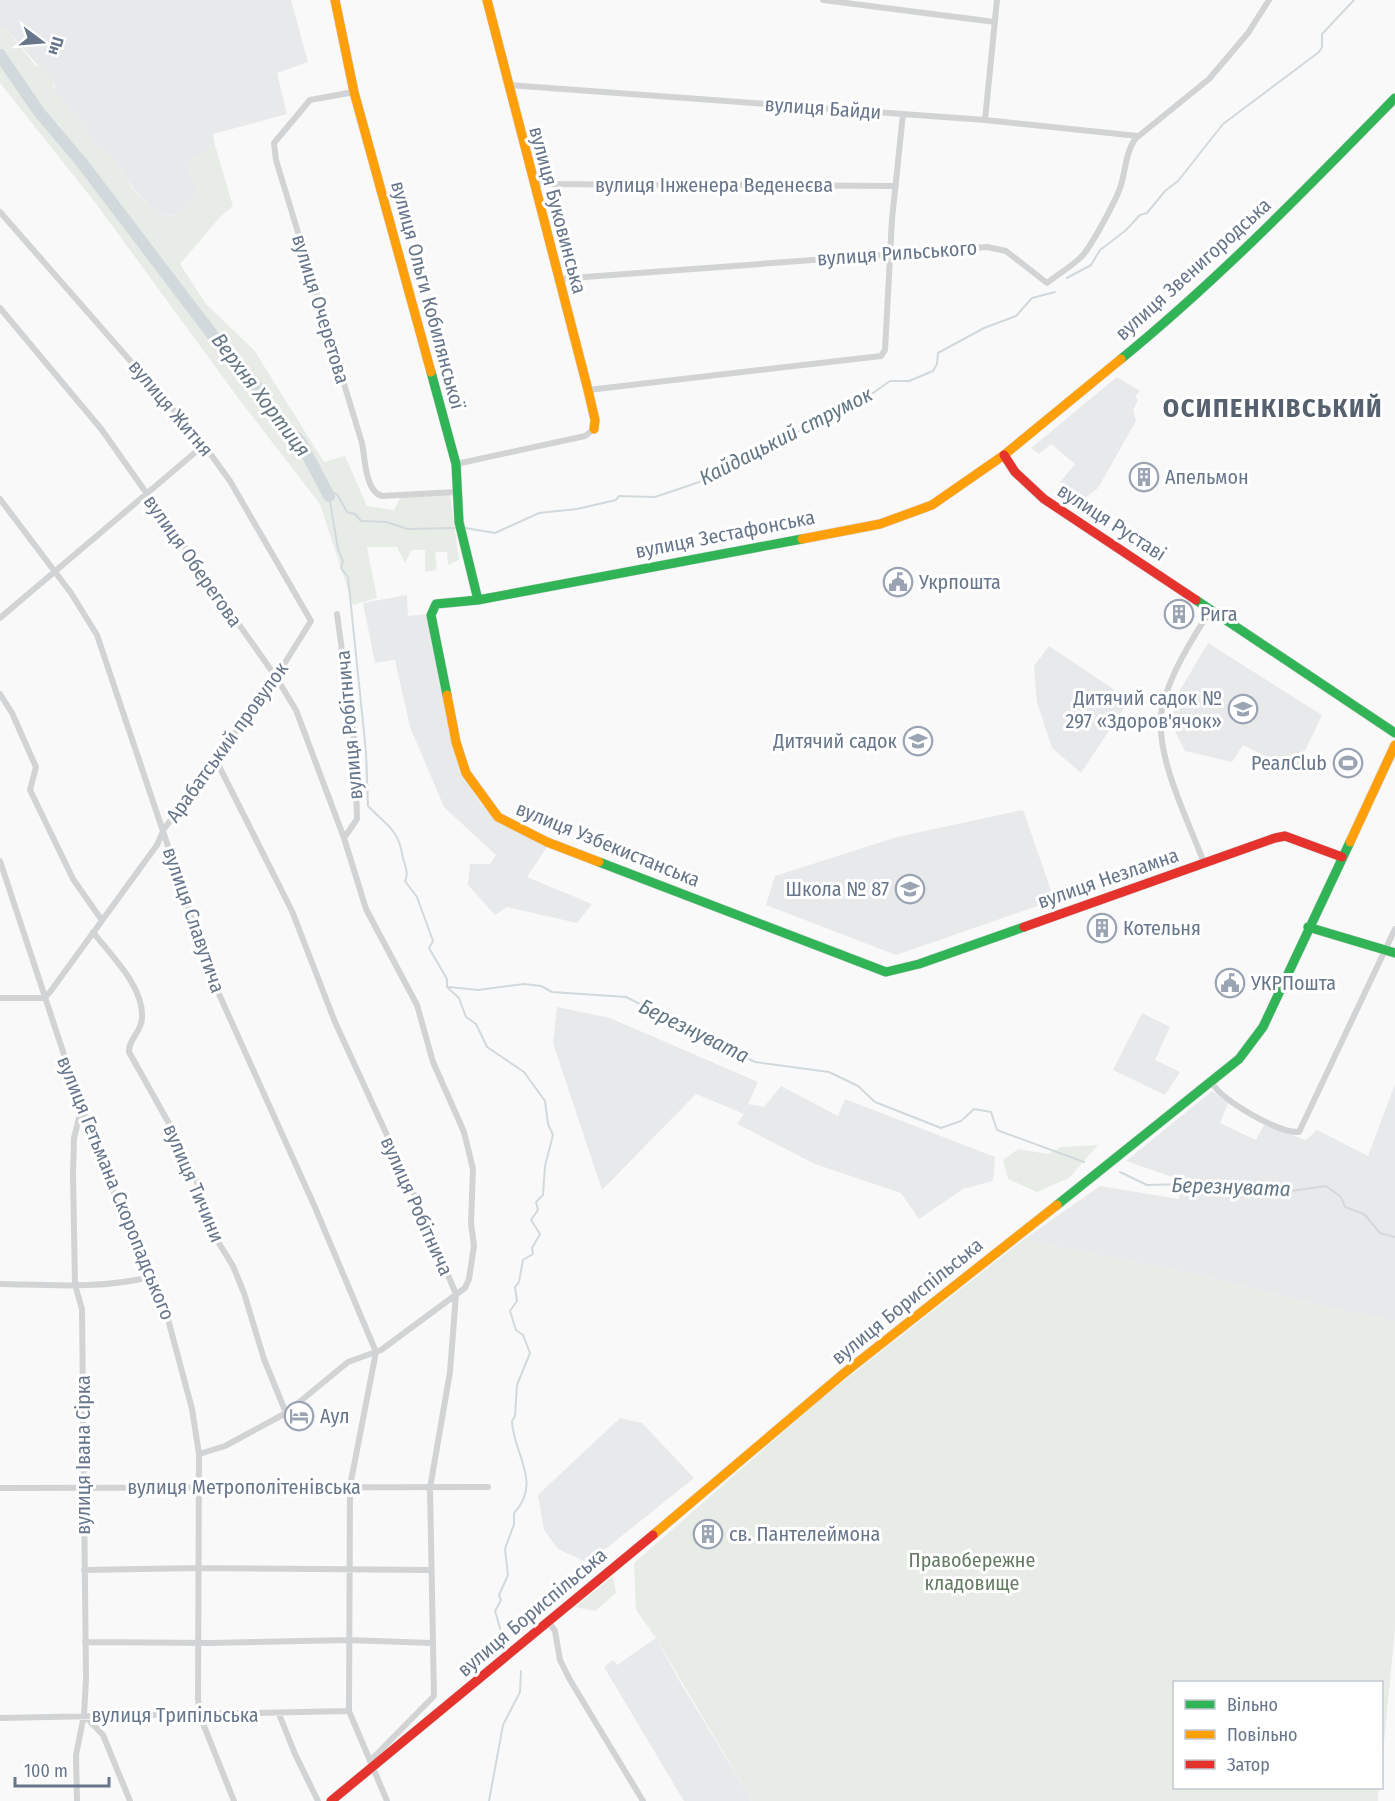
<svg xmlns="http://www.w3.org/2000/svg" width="1395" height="1801" font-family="'Fira Sans Condensed',sans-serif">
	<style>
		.built { fill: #e8e9ea }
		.green { fill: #e8ece7 }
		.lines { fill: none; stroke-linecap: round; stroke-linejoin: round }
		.stream { stroke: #d2d9dd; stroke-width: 2 }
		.river { stroke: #d2d9dd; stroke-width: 12 }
		.fast-casing { stroke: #d4d6d8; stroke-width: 10 }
		.slow-casing { stroke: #d4d6d8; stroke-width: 10 }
		.jam-casing { stroke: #d4d6d8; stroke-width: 10 }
		.street { stroke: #d2d3d4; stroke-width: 6 }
		.fast { stroke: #30b455; stroke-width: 9 }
		.slow { stroke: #ff9f0a; stroke-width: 9 }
		.jam { stroke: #e5322d; stroke-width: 9 }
		.labels { text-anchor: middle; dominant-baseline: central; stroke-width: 6; stroke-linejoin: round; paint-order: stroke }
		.street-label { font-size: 20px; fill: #67768b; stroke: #fff }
		.poi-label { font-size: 20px; fill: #67768b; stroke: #fff; text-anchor: start }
		.park-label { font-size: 20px; fill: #647b62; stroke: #fff }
		.water-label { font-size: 21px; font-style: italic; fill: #637785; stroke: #fff }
		.district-label { font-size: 26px; font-weight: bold; letter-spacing: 1.5px; fill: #56616f; stroke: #fff }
	</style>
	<rect width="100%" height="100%" fill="#f9f9f9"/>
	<!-- built -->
	<path class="built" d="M0,0H291L308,62L277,73L287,114L213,134L215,145L186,164L201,195L180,215L158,216L133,188L113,160L94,142L55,92V85L7,30L0,28Z
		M1117,377L1140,391L1135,397L1138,400L1133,410L1136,421L1098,488L1085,498L1074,495L1060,482L1075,464L1051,444L1039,454L1031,448Z
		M407,595L408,616L427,614L459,769L481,804L503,825L549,844L527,877L592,904L577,923L507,907L495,915L468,885L470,864H490L496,855L444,807L410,727L395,660L375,663L363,603Z
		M1208,643L1322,715L1295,772L1243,745L1232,762L1185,751L1174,729L1173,702Z
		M1049,646L1116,691L1126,705L1081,773L1052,748L1037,702L1034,666Z
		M1023,810L1053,896L1052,901L896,955L766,905L775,876L897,837Z
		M557,1007L610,1018L758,1082L748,1104L764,1107L781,1086L838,1116L845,1099L995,1157L993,1181L963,1189L919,1219L901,1193L815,1164L737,1124L744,1114L696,1094L602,1190L553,1043Z
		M1142,1013L1170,1027L1155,1060L1180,1072L1165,1095L1113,1070Z
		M1395,1084V1321L1323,1307L1203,1276L1023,1240L1100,1186L1179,1199L1181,1180L1126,1161L1212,1091L1228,1103L1220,1123L1256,1140L1264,1125L1306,1140L1317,1130L1368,1156Z
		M620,1418L642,1423L694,1478L588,1563L558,1549L544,1530L538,1495Z
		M656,1638L680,1682L752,1801H684L604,1667L613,1660L617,1665Z"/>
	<!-- green -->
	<path class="green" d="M0,28L7,30L36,66C46,68 55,82 55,92L94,142L113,160L133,189L158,216L180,215L201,195L186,164L215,145L233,206L221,216L180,264L206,304L254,350L324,462L345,456L367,506L394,510L401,496L450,493L459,560L448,565L447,552H435L437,570L425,572V550H412L405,563L397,547H367L377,598L353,605L320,504L241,402L97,205L0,83Z
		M1098,1145L1069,1178L1037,1192L1008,1179L1003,1160L1018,1149L1048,1154L1061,1147Z
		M1023,1240L1203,1276L1323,1307L1395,1321V1628L1382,1764V1682H1174V1788H1379L1378,1801H752L656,1638L636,1610L634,1563L822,1398Z
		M613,1576L616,1593L595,1611L575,1607Z"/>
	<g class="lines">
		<!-- stream -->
		<path class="stream" d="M1067,278L1091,265L1100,250L1125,231L1140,215L1147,213L1165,191L1178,181L1223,124L1319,52L1322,47V34L1354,0
			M327,492L337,494L347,512L355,514L361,521L386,522L408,529L456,528
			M329,496L338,549L343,561L341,568L348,577L366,752L368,806C388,827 398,828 403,858C405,866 409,873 405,881L417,897L433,941L429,948L447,979V987
			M465,528L495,533L539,513L577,509L616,500L619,496L655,497L714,477L864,396L867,393H873L890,381H909L933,371L937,364L938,353L984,328L1016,316L1032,298L1055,292
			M447,987L459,998L466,1017L476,1024L487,1047L524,1072L545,1101L548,1124L553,1135L545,1166L543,1195L536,1202L538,1210L531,1220L540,1234L532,1248L533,1254L523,1260L519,1282L515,1287L517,1301L510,1311L516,1330L523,1335L530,1353L517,1385L515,1416L512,1421C513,1454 543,1482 514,1513V1524L505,1549L508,1575L499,1595L501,1600L495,1611L503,1638
			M449,987L478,990L524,984L541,986L552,992L626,997L755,1062L829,1072L858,1086L875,1102L941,1128L961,1121L974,1109L991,1112L997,1130L1084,1162
			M1120,1172L1147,1185L1226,1183L1291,1191L1326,1186L1341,1197L1345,1207L1364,1214L1380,1233L1395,1237
			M489,1801L503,1725L520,1692L521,1671"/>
		<!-- river -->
		<path class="river" d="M0,55L39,112L82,163L224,350L257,387L277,423L300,441L329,496"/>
		<!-- fast casing -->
		<g class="fast-casing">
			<path id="fast" d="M1121,359C1219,279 1307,188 1395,98
				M431,372L456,464L459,522L478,600
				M1196,600L1395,733
				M447,695L431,615L436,604L478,600L802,539
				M599,862L886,972L919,964L1024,927
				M1308,927L1395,953
				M1057,1205L1239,1059L1263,1027L1350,842"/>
		</g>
		<!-- slow casing -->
		<g class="slow-casing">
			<path id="slow" d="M335,0L354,92L431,372
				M487,0L588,390L595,420L594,429
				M802,539L880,524L932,505L1004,455L1121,359
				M447,695L456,742L466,773L498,817L547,842L599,862
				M1350,842L1395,745
				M653,1535L843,1374L1057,1205"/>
		</g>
		<!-- jam casing -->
		<g class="jam-casing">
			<path id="jam" d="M1004,455L1015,472L1044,499L1196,600
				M1024,927L1275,838L1285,836L1342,857
				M331,1801L653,1535"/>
		</g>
		<!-- street -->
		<path class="street" d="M823,0L995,22
			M508,85L985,120L1138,136
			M354,92L310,100L274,143L276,160L362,443C365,457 365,492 382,496L456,492
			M985,120L997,0
			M533,184L896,186
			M0,212L204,445L230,481L311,621L276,677L164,829L157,845L50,992L44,998H0
			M558,279L987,247L1006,251L1047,283C1058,274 1071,267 1081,257C1090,249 1116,200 1120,188C1126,171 1125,154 1135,139L1209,79L1248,33L1269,0
			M0,308L102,430L276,677L296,710L344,838
			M588,390L881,356L885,350L892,219L903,114
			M456,464L585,436L594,429
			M0,499L71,593L97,635L214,983L314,1205L376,1352L350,1486L349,1711L387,1801
			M0,618L204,445
			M0,694L12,713L36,767L30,790L73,879L101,919
			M216,760L292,911L335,1022L414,1194L456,1294L450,1372L430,1488L434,1696L370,1761
			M0,861L82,1109L135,1247L161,1293L192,1409L199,1454L198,1699L200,1716L234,1801
			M1204,863C1188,819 1151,750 1163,704C1172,670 1193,638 1211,609
			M93,932C111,956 144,986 142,1018C142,1031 128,1040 129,1052L181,1145L199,1187L206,1222L233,1266L244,1293L264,1359L286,1413
			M1212,1083C1223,1101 1278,1133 1299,1132L1395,929
			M0,1284C50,1285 102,1289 150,1277
			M199,1454L225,1446L286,1413L348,1362L381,1350L465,1288L469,1279L474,1246L471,1223L473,1169L464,1132L433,1062L417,1005L366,909L344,838L357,819L355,746L337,614
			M0,1488L488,1487
			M84,1570L199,1568L430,1570
			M549,1622L555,1631L560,1660L570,1680L643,1801
			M85,1642L211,1643L348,1640L431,1643
			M279,1714L295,1754L318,1801
			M85,1716L103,1735L130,1801
			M0,1718L349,1711
			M77,1801L76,1755L84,1715L86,1678L82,1309L75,1285L73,1174L74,1138L81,1110"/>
		<!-- fast -->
		<use href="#fast" class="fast"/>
		<!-- slow -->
		<use href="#slow" class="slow"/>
		<!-- jam -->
		<use href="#jam" class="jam"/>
	</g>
	<!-- icons -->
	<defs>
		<g id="building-ring" transform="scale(1.5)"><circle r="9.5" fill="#fff" stroke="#9aa4b2" stroke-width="1.5"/><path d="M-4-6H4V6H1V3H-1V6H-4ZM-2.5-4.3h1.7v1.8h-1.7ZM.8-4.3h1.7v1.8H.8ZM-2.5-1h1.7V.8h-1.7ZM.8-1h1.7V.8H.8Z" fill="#9aa4b2"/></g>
		<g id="civic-ring" transform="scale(1.5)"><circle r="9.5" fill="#fff" stroke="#9aa4b2" stroke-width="1.5"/><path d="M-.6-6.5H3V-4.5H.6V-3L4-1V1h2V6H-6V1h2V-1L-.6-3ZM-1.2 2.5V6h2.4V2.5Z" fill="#9aa4b2"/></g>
		<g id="school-ring" transform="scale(1.5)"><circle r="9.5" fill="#fff" stroke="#9aa4b2" stroke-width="1.5"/><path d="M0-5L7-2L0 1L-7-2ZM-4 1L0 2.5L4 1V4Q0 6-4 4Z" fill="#9aa4b2"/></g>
		<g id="stadium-ring" transform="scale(1.5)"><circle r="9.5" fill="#fff" stroke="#9aa4b2" stroke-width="1.5"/><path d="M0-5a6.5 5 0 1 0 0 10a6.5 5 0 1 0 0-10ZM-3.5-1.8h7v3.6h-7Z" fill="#9aa4b2"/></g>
		<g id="hotel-ring" transform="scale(1.5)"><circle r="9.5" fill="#fff" stroke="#9aa4b2" stroke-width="1.5"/><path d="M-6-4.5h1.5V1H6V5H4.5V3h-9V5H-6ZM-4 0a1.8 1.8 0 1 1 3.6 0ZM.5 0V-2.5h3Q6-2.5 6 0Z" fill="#9aa4b2"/></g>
	</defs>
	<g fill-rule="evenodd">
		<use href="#building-ring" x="1144" y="477"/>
		<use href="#civic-ring" x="898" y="582"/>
		<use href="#building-ring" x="1179" y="614"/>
		<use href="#school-ring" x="1243" y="709"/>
		<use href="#school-ring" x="918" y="741"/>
		<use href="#stadium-ring" x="1348" y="763"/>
		<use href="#school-ring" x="910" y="889"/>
		<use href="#building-ring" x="1102" y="928"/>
		<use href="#civic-ring" x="1230" y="983"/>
		<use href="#hotel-ring" x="299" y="1416"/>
		<use href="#building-ring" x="708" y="1534"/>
	</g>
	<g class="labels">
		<!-- street labels -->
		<g class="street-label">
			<text transform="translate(823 108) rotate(4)">вулиця Байди</text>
			<text x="714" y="185">вулиця Інженера Веденеєва</text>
			<text transform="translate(558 210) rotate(75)">вулиця Буковинська</text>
			<text transform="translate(897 253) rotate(-4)">вулиця Рильського</text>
			<text transform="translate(1193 269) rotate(-42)">вулиця Звенигородська</text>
			<text transform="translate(428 295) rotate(75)">вулиця Ольги Кобилянської</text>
			<text transform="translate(321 309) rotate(73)">вулиця Очеретова</text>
			<text transform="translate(171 408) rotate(50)">вулиця Житня</text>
			<text transform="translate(1112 522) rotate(33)">вулиця Руставі</text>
			<text transform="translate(725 534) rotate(-11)">вулиця Зестафонська</text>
			<text transform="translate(193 561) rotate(55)">вулиця Оберегова</text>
			<text transform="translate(349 725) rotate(-95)">вулиця Робітнича</text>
			<text transform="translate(227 742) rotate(-54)">Арабатський провулок</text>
			<text transform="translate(608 844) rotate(22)">вулиця Узбекистанська</text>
			<text transform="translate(1108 878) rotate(-19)">вулиця Незламна</text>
			<text transform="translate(194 920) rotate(71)">вулиця Славутича</text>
			<text transform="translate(194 1183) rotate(67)">вулиця Тичини</text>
			<text transform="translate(116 1188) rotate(68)">вулиця Гетьмана Скоропадського</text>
			<text transform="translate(417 1206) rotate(66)">вулиця Робітнича</text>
			<text transform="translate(907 1301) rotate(-39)">вулиця Бориспільська</text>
			<text transform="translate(83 1455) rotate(-90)">вулиця Івана Сірка</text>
			<text x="244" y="1487">вулиця Метрополітенівська</text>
			<text transform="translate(532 1612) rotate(-40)">вулиця Бориспільська</text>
			<text x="175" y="1715">вулиця Трипільська</text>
		</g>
		<!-- poi labels -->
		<g class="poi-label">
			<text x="1165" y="477">Апельмон</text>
			<text x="919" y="582">Укрпошта</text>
			<text x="1200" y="614">Рига</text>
			<text x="1222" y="698" text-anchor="end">Дитячий садок №<tspan x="1222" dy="23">297 «Здоров'ячок»</tspan></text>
			<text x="897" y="741" text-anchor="end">Дитячий садок</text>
			<text x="1327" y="763" text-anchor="end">РеалClub</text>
			<text x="889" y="889" text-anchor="end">Школа № 87</text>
			<text x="1123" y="928">Котельня</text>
			<text x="1251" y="983">УКРПошта</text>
			<text x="320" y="1416">Аул</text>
			<text x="729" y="1534">св. Пантелеймона</text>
		</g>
		<!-- park labels -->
		<g class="park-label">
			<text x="972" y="1560">Правобережне<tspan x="972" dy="23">кладовище</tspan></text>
		</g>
		<!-- water labels -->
		<g class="water-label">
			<text transform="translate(261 395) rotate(53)">Верхня Хортиця</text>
			<text transform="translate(786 436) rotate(-27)">Кайдацький струмок</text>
			<text transform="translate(694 1031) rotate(26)">Березнувата</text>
			<text transform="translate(1231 1187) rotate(2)">Березнувата</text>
		</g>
		<!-- district labels -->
		<g class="district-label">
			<text x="1273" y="408">ОСИПЕНКІВСЬКИЙ</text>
		</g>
	</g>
	<!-- legend -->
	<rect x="1173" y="1681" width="210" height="108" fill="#ffffff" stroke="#c2c8d1" stroke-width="1.5"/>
	<rect x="1185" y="1700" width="30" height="9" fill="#30b455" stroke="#c2c8d1" stroke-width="1.5"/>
	<text x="1227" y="1711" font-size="18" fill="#67768b">Вільно</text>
	<rect x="1185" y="1730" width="30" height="9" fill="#ff9f0a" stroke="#c2c8d1" stroke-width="1.5"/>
	<text x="1227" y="1741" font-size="18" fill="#67768b">Повільно</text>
	<rect x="1185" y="1760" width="30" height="9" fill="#e5322d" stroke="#c2c8d1" stroke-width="1.5"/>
	<text x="1227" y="1771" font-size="18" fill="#67768b">Затор</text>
	<!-- north arrow -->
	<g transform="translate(42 42) rotate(106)" stroke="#ffffff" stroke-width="4.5" paint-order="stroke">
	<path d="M0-4.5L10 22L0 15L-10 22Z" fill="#67768b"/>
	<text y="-9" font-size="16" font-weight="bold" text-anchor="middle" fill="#67768b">Пн</text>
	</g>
	<!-- scale -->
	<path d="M15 1777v9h94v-9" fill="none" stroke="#67768b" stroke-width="3"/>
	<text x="24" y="1777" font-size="18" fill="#67768b" stroke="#ffffff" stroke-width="4.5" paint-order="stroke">100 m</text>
</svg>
